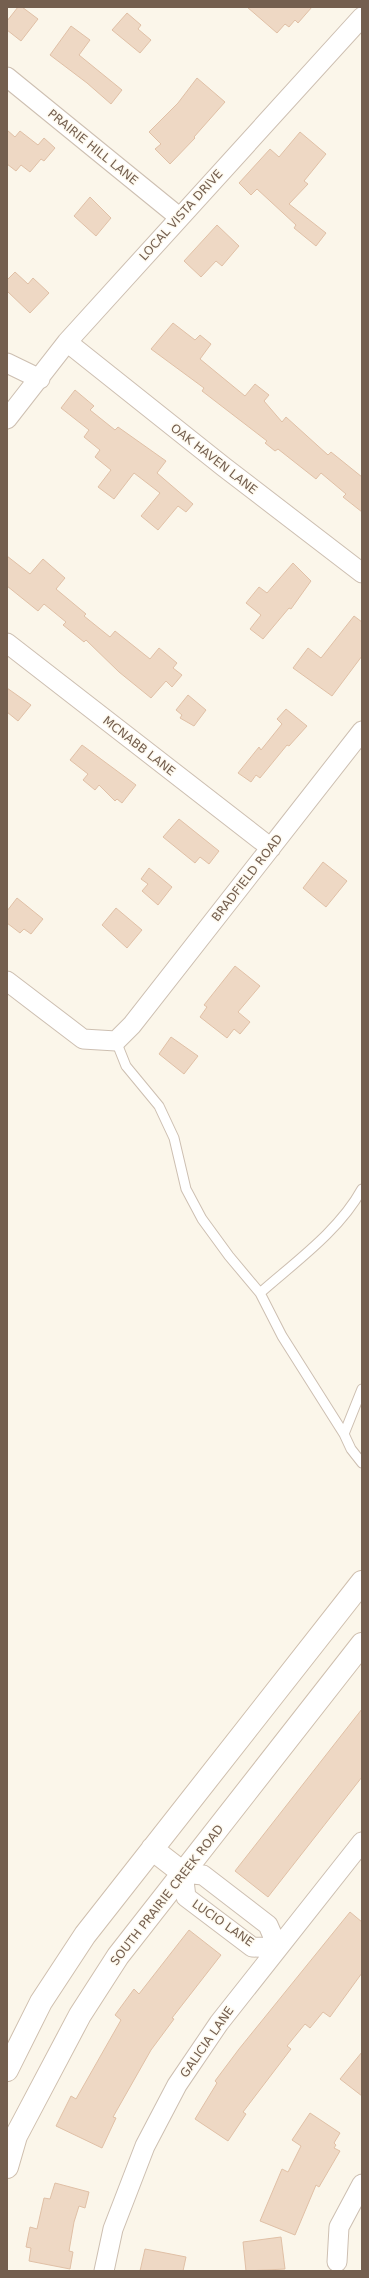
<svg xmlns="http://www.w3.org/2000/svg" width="369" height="2278" font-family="'DejaVu Sans',sans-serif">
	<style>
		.building { fill: #eed8c4; stroke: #e0c0a6 }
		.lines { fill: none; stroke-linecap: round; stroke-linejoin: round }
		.service-casing { stroke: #cdbfb1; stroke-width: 11 }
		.minor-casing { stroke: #cdbfb1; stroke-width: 21 }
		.secondary-casing { stroke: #cfbfae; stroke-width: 24 }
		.service { stroke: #fff; stroke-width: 9 }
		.minor { stroke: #fff; stroke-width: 19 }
		.secondary { stroke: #fff; stroke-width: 22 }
		.labels { text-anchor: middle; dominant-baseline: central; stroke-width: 3; stroke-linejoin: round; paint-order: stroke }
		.street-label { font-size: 12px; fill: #745f4f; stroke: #fefaf0 }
	</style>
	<rect width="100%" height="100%" fill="#fbf6ea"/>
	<!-- building -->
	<path class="building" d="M18,7H22L38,19L21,41L7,30V21Z
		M247,7H312L298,23L295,20L289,27L285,24L277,33Z
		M127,13L141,25L138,29L151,40L140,53L112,30Z
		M71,26L90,40L79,55L122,90L111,104L87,83L50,55Z
		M197,78L225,102L194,137L195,138L170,164L155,149L161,144L149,132L178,103Z
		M7,130L15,137L20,131L38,145L44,138L55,148L44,161L41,159L30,172L21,165L16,171L7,164Z
		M300,132L326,154L304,181L308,184L289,204L326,233L316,246L294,228L296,225L257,189L251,195L239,183L270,149L279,157Z
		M90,197L111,218L96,236L74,216Z
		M217,225L239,246L222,266L216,261L201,277L184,261Z
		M15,272L28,284L33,278L49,293L30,313L7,291V280Z
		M173,323L195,340L200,335L211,344L200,359L245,396L255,384L269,395L264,401L282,422L286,417L328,455L331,452L362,477V512L343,497L346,494L321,473L316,479L278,449L275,451L265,443L267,441L202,391L204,388L151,349Z
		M75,390L94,406L90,410L115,430L118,427L166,461L157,473L193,504L186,512L178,506L158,530L141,516L160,493L134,473L114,499L98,487L111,470L95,457L100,450L84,437L89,430L61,408Z
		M7,556L30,574L43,559L65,578L56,589L86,614L84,616L110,637L115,631L150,659L159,648L177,663L173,668L182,675L172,687L166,681L151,698L119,672L86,640L84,642L63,625L66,622L44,604L38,611L7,586Z
		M293,563L311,581L291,609L289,608L263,639L250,629L261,615L246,603L259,587L267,593Z
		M354,616L362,622V656L332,696L293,668L308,648L321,658Z
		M7,688L31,705L18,721L7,712Z
		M188,695L206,710L194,726L180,718L182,715L176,710Z
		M286,709L307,726L289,746L287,745L260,778L256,775L251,782L238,773L259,747L261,750L282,724L277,719Z
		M82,745L136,785L122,803L117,799L115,801L99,785L95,790L83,780L88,774L70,760Z
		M179,819L219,851L209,864L200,857L195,863L163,837Z
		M323,862L347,881L326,907L303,888Z
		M149,868L172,887L158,905L142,891L148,884L141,879Z
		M17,898L43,919L31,934L24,929L20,933L7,923V911Z
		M116,908L142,930L127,948L102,925Z
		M235,966L260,986L238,1012L250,1022L240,1034L234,1029L227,1038L200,1017L207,1007L204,1005Z
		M171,1037L198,1056L184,1074L159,1054Z
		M362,1709V1777L268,1897L235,1871Z
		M350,1912L362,1922V1973L330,2017L323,2012L310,2028L305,2024L287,2046L291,2049L243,2112L246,2114L228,2141L195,2119L217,2083L215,2081L239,2049Z
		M189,1930L221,1955L172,2018L174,2019L151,2050L113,2117L116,2118L102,2148L56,2126L71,2096L76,2099L121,2020L115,2015L134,1989L139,1994Z
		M362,2052V2096L340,2079Z
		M310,2113L340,2133L334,2143L336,2145L334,2148L340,2151L319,2187L316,2185L295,2235L260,2221L282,2169L288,2172L301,2146L292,2140Z
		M55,2183L89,2192L85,2208L79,2206L74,2222L69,2251L73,2252L70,2269L29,2261L31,2248L26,2247L30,2227L37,2229L44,2198L50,2199Z
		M281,2237L285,2269L246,2271L243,2242Z
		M145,2249L186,2257L183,2271H140Z"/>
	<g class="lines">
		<!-- service casing -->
		<g class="service-casing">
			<path id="service" d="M116,1041L126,1066L159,1106L174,1138L186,1189L202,1219L229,1256L260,1293L282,1336L344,1434L351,1449L362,1463
				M260,1293C295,1262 339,1231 362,1189
				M344,1434L362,1389"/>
		</g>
		<!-- minor casing -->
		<g class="minor-casing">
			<path id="minor" d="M7,77L179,217
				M67,342L224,467L362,573
				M7,363L40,379
				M7,419L67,342L362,17
				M7,643L271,848
				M7,981L83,1039L116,1041L132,1025L362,731
				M183,1873L203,1875L268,1925L278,1948L252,1947L186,1897Z
				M337,2262L339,2227L362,2184
				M104,2271L113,2229L145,2146L177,2085L219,2023L362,1842"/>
		</g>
		<!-- secondary casing -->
		<g class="secondary-casing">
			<path id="secondary" d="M152,1849L183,1873
				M7,2070L41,2002L85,1935L362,1582
				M7,2167L16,2136L80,2015L118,1956L362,1644"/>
		</g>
		<!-- service -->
		<use href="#service" class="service"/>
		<!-- minor -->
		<use href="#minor" class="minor"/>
		<!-- secondary -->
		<use href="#secondary" class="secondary"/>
	</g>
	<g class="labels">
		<!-- street labels -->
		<g class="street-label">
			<text transform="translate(93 147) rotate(39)">PRAIRIE HILL LANE</text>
			<text transform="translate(181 215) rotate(-48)">LOCAL VISTA DRIVE</text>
			<text transform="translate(214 459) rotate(38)">OAK HAVEN LANE</text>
			<text transform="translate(139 746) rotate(38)">MCNABB LANE</text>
			<text transform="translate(247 878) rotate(-52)">BRADFIELD ROAD</text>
			<text transform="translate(167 1895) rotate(-52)">SOUTH PRAIRIE CREEK ROAD</text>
			<text transform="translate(223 1923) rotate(35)">LUCIO LANE</text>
			<text transform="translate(207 2042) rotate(-55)">GALICIA LANE</text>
		</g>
	</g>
	<!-- border -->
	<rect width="369" height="2278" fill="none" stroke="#745f4f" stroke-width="16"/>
</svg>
